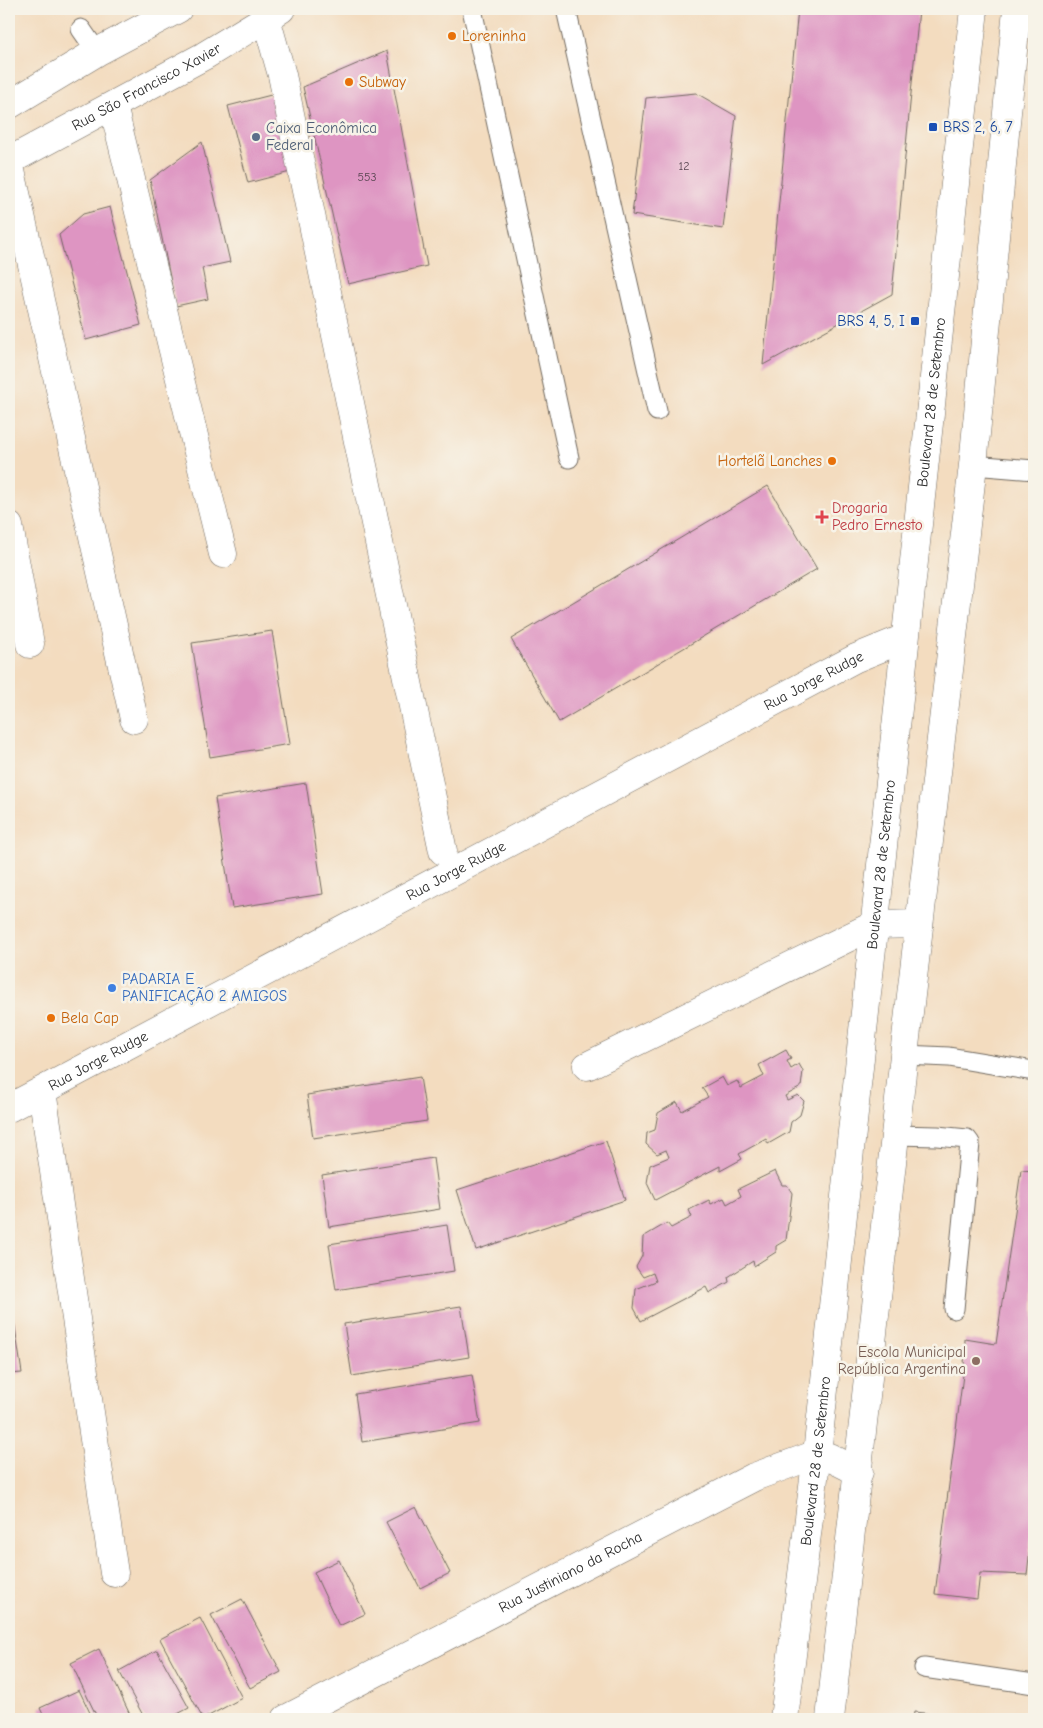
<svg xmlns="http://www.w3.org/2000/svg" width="1043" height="1728" font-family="'Comic Neue',sans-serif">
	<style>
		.building { fill: #de95c2 }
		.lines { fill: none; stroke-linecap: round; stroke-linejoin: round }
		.service-casing { stroke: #71695f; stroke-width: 21 }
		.minor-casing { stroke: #71695f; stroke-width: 29 }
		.secondary-casing { stroke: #71695f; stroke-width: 29 }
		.primary-casing { stroke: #71695f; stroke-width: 29 }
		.service { stroke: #fff; stroke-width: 19 }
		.minor { stroke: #fff; stroke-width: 28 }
		.secondary { stroke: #fff; stroke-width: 28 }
		.primary { stroke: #fff; stroke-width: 28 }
		.food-dot { fill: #e8710a; stroke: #f7f3e8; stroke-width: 2 }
		.transit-dot { fill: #1a4fb4; stroke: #f7f3e8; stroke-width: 2 }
		.service-dot { fill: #5c6f8a; stroke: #f7f3e8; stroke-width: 2 }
		.health-dot { fill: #e0444e; stroke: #f7f3e8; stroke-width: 2 }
		.shop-dot { fill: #3f7fe0; stroke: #f7f3e8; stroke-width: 2 }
		.education-dot { fill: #8d6e63; stroke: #f7f3e8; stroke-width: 2 }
		.labels { text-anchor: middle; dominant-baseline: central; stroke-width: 5; stroke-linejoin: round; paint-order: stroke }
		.number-label { font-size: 12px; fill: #584651 }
		.food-label { font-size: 15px; fill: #c56008; stroke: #f7f3e8; text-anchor: start }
		.street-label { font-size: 15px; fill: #2b2b2b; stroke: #f7f3e8 }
		.transit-label { font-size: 15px; fill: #164399; stroke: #f7f3e8; text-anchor: start }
		.service-label { font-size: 15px; fill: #4e5e75; stroke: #f7f3e8; text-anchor: start }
		.health-label { font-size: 15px; fill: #be3a42; stroke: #f7f3e8; text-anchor: start }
		.shop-label { font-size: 15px; fill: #366cbe; stroke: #f7f3e8; text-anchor: start }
		.education-label { font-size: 15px; fill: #785e54; stroke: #f7f3e8; text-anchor: end }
	</style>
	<rect width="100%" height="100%" fill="#f7f3e8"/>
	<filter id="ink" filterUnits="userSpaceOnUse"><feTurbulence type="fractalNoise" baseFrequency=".02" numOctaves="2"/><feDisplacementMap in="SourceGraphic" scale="10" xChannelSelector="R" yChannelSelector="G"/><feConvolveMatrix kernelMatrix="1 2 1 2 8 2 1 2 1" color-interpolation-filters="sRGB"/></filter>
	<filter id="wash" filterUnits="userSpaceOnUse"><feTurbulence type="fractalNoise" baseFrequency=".0096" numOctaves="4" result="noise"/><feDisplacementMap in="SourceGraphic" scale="20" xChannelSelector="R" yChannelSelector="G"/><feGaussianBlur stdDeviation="1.12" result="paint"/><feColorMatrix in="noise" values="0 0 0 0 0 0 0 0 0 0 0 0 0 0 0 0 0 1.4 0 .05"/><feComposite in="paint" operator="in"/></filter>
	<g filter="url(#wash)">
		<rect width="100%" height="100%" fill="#f3dcbf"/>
		<g id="blocks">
			<!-- building -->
			<path class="building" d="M798,9H919L892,294L763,365Z
				M387,51L427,266L348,284L303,87Z
				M696,93L736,116L723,229L632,215L646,98Z
				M275,94L294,171L248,183L228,106Z
				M202,142L230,262L202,268L208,299L176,306L150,180Z
				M110,207L141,325L86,340L59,235L83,214Z
				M768,486L817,569L559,722L511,639Z
				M272,631L290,744L210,757L192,643Z
				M306,783L323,894L232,908L215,798Z
				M786,1050L791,1059L787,1061L791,1069L799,1064L803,1071L801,1087L785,1096L787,1100L798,1095L804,1101L800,1115L791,1122L789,1132L768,1144L766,1139L739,1154L742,1159L720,1171V1166L655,1200L647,1183L650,1165L669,1157L666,1150L657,1154L646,1144L647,1133L655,1130L658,1113L677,1102L682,1111L708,1097L702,1088L722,1077L727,1086L737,1081L741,1088L764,1076L759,1065Z
				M420,1077L427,1121L313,1138L307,1095Z
				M606,1141L625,1200L476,1250L457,1190Z
				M433,1158L440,1209L329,1227L322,1175Z
				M1021,1170L1034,1171V1512L1027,1575L980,1573L977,1599L935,1594L964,1367L965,1339L996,1344Z
				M775,1171L782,1185H787L792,1193L786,1240L776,1246V1252L754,1266L753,1261L728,1277L729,1282L709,1293L706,1287L641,1321L634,1308L636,1289L656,1281L653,1273L643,1277L636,1267L642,1256L643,1237L667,1223L671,1228L692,1217L689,1210L709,1200L711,1204L724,1198L727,1204L741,1196L738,1189Z
				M447,1225L454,1271L336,1290L329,1244Z
				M9,1288L22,1373L9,1374Z
				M461,1306L469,1357L352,1376L344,1324Z
				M472,1375L480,1423L362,1442L355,1394Z
				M416,1507L450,1573L420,1588L386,1522Z
				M339,1560L365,1614L339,1626L314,1572Z
				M242,1599L281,1672L250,1688L211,1615Z
				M200,1618L242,1698L203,1719L160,1639Z
				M99,1649L132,1719H98L71,1663Z
				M157,1650L189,1708L168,1719H145L119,1671Z
				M79,1690L93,1719H45L40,1708Z
				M914,1712L972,1718V1719H913Z"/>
		</g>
	</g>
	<g filter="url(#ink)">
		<use href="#blocks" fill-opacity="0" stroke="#71695f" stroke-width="1"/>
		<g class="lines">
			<!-- service casing -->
			<g class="service-casing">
				<path id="service" d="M472,9L569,458
					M566,9L657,411
					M81,29L97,52
					M973,465L1034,470
					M904,1055L949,1057L1034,1071
					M895,1135L937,1136L967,1139L970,1143L954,1309
					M924,1668L1034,1684"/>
			</g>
			<!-- minor casing -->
			<g class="minor-casing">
				<g id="minor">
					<path d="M266,18L282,75L443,851"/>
					<path d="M113,106L223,554"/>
					<path d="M9,162L134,719"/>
					<path d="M9,526L30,644"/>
					<path d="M587,1066L874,925L919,924"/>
					<path d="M42,1091L114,1573"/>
					<path id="s1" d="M9,1108L856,658L905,638"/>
					<path id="s2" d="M286,1719L754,1477L817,1454L829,1457L859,1472"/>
				</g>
			</g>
			<!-- secondary casing -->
			<g class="secondary-casing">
				<g id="secondary">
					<path d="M9,105L97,52L178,9"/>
					<path id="s3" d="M9,161L204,56L281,9"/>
				</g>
			</g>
			<!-- primary casing -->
			<g class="primary-casing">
				<g id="primary">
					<path id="s4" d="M784,1719L817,1454L974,9"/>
					<path d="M830,1719L904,1055L973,465L1017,9"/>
				</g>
			</g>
			<!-- service -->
			<use href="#service" class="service"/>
			<!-- minor -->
			<use href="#minor" class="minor"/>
			<!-- secondary -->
			<use href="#secondary" class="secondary"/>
			<!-- primary -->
			<use href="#primary" class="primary"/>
		</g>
	</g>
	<!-- markers -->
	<g class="food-dot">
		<circle cx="452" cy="36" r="5"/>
		<circle cx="349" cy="82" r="5"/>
		<circle cx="832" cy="461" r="5"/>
		<circle cx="51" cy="1018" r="5"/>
	</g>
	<g class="transit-dot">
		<rect x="928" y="122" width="10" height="10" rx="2.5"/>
		<rect x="910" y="316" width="10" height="10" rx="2.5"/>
	</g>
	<circle class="service-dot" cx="256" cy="137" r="5"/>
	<path class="health-dot" d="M819.5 509.5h5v5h5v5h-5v5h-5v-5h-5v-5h5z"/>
	<circle class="shop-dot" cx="112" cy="988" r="5"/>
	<circle class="education-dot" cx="976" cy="1361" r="5"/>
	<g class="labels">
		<!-- number labels -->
		<g class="number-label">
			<text x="684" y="166">12</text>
			<text x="367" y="177">553</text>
		</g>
		<!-- food labels -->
		<g class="food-label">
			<text x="462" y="36">Loreninha</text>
			<text x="359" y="82">Subway</text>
			<text x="822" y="461" text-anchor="end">Hortelã Lanches</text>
			<text x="61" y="1018">Bela Cap</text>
		</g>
		<!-- street labels -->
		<g class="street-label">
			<text stroke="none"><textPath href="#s3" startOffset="156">Rua São Francisco Xavier</textPath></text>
			<text stroke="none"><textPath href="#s4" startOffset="1325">Boulevard 28 de Setembro</textPath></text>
			<text stroke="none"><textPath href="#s1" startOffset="911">Rua Jorge Rudge</textPath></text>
			<text stroke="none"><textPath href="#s4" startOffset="860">Boulevard 28 de Setembro</textPath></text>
			<text stroke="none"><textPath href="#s1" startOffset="506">Rua Jorge Rudge</textPath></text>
			<text stroke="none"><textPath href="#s1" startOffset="101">Rua Jorge Rudge</textPath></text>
			<text stroke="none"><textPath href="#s4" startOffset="260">Boulevard 28 de Setembro</textPath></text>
			<text stroke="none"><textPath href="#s2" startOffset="320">Rua Justiniano da Rocha</textPath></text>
		</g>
		<!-- transit labels -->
		<g class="transit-label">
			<text x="943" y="127">BRS 2, 6, 7</text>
			<text x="905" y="321" text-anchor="end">BRS 4, 5, I</text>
		</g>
		<!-- service labels -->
		<g class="service-label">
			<text x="266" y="128">Caixa Econômica<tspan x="266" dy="17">Federal</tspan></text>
		</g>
		<!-- health labels -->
		<g class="health-label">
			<text x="832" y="508">Drogaria<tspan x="832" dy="17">Pedro Ernesto</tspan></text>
		</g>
		<!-- shop labels -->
		<g class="shop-label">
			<text x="122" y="979">PADARIA E<tspan x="122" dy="17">PANIFICAÇÃO 2 AMIGOS</tspan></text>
		</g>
		<!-- education labels -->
		<g class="education-label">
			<text x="966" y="1352">Escola Municipal<tspan x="966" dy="17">República Argentina</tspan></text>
		</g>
	</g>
	<!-- margin -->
	<rect width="1043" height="1728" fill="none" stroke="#f7f3e8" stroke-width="30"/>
</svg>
